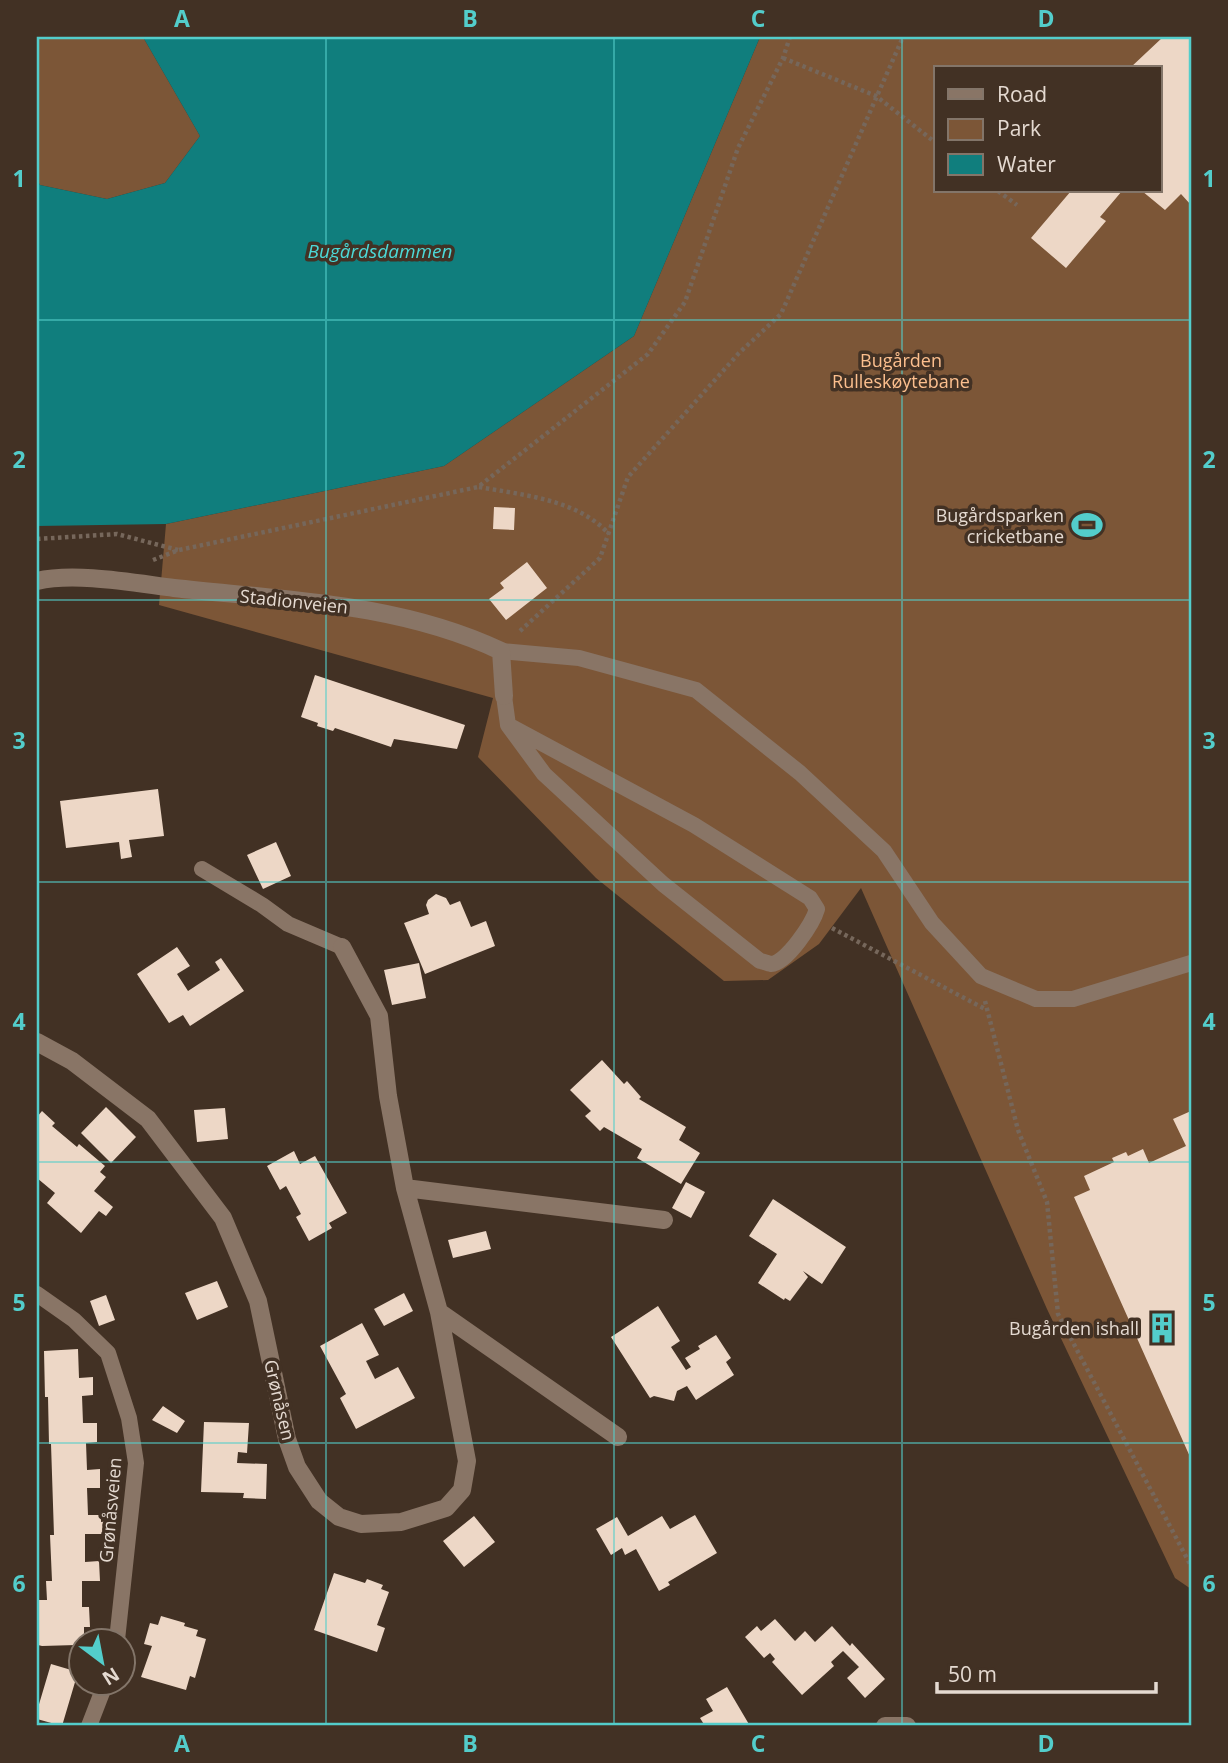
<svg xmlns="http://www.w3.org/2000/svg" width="1228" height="1763" font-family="'Open Sans',sans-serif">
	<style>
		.green { fill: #7c5637; fill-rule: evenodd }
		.water { fill: #107e7d }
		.building { fill: #edd7c6 }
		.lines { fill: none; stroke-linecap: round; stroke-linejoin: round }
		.path { stroke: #76675b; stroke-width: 4.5; stroke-dasharray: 3.5 3.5; stroke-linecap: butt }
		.lane { stroke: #897566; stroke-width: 16 }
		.street { stroke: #897566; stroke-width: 18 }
		.grid { fill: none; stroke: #53cdcb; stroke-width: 2; stroke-opacity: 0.55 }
		.labels { text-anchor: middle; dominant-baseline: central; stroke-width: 7; stroke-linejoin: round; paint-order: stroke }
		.park-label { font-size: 18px; fill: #fcbf8e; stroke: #423124 }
		.poi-label { font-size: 18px; fill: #e5dad1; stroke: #423124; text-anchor: end }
		.street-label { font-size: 18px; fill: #e5dad1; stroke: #423124 }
		.water-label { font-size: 19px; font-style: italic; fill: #4cd9d7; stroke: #423124 }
		.neatline { fill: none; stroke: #53cdcb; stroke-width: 2.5 }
		.grid-label { font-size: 23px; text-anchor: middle; font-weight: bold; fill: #53cdcb }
	</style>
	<rect width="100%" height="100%" fill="#423124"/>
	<!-- green -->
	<path class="green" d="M37,37H143L200,136L165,183L107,199L40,185L37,180Z
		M760,37H1191V1589L1175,1578L1047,1309L861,888L819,944L768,980L724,981L596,878L478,757L493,698L159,605L166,524L444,466L634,336ZM936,68H1160V191H936Z"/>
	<!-- water -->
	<path class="water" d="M143,37H760L634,336L444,466L166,524L37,526V180L40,185L107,199L165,183L200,136Z"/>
	<!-- building -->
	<path class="building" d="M1163,37H1191V205L1181,194L1165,210L1142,191H1160V68H1130Z
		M1071,191H1122L1100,217L1106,221L1066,268L1031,238Z
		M494,507L515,508L514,530L493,529Z
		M527,562L547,588L506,620L489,599L504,588L500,583Z
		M315,675L465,725L457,749L394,739L391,747L335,728L333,731L317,726L318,723L301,717Z
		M158,789L164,836L129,840L132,857L121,859L119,842L66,848L60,801Z
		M276,842L291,876L263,889L247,855Z
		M436,894L446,898L450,905L460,901L471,927L486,921L495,946L425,974L404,923L429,914L426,905L428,900Z
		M177,947L190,966L177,974L188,991L220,970L215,962L221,958L244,991L190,1026L183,1015L169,1023L137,974Z
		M419,963L426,998L392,1005L384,970Z
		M602,1060L624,1084L627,1081L641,1097L639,1099L686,1127L679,1140L700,1153L681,1184L637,1158L642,1149L604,1127L600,1131L585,1116L591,1111L570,1090Z
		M106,1107L136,1137L111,1163L81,1133Z
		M225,1108L228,1139L197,1142L194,1110Z
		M42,1111L55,1123L52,1126L77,1147L79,1144L105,1166L100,1172L106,1177L94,1191L113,1207L106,1216L99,1211L81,1233L47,1203L55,1193L37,1178V1150L39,1147L37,1145V1117Z
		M1191,1111V1459L1074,1197L1090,1190L1084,1176L1114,1162L1112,1158L1126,1152L1128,1156L1143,1149L1149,1163L1186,1146L1173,1119Z
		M294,1151L300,1164L315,1156L347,1213L329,1223L332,1228L309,1241L296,1217L301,1214L286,1186L280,1190L267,1166Z
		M686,1182L705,1192L691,1218L672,1208Z
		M773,1199L846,1247L822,1284L803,1271L808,1277L790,1301L785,1298L784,1300L758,1283L777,1254L749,1236Z
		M486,1231L491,1249L453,1258L448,1240Z
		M217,1281L228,1307L197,1320L185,1293Z
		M404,1293L413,1311L384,1326L374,1309Z
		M106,1295L115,1320L99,1326L90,1301Z
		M658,1306L680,1341L671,1347L686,1370L691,1367L685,1358L700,1349L698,1346L716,1335L731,1358L726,1362L734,1375L696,1400L687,1386L677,1391L674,1401L654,1396L650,1398L611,1337Z
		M362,1323L379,1355L366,1361L375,1379L398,1367L415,1398L356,1429L340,1398L346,1394L320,1346Z
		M78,1349L79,1378L93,1377V1395L82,1396L83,1423H97V1442L86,1443L87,1470L100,1469V1488H87L88,1515H101V1522L110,1521V1534H85V1562L99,1561L100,1581H82V1607H89L90,1627H84V1640L76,1642V1645L42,1646L38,1645L37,1600H47L46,1581H52L50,1535H54L51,1444H49L48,1397H45L44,1351Z
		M163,1406L185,1421L177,1433L152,1420Z
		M204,1422L249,1423L247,1453L238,1452L237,1463L267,1464L266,1499L243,1498L244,1493L201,1492Z
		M695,1515L717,1553L668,1582L670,1585L659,1591L636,1549L625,1555L622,1548L611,1555L596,1529L617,1517L628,1536L662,1516L670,1529Z
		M474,1516L495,1542L464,1567L443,1541Z
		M334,1573L365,1583L367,1579L383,1585L381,1589L389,1592L377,1625L385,1628L377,1652L314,1630Z
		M161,1616L185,1623L184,1626L198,1630L196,1636L206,1639L195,1678L190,1676L186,1690L141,1677L152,1646L144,1644L150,1623L158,1625Z
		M775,1619L795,1641L805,1631L815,1642L832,1626L850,1646L852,1643L885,1679L865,1698L847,1678L859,1667L843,1651L831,1662L834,1666L802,1695L772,1662L775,1659L770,1653L764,1658L745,1637L757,1626L761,1631Z
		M51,1664L78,1672L62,1726L37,1719V1711Z
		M727,1687L750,1726H705L700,1718L713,1711L706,1699Z"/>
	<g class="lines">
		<!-- path -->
		<path class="path" d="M783,58L876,96L936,143
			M998,191L1017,205
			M479,487C522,495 577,499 609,534
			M37,539L117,534L178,550
			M153,560L179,550L478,487L648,354L685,302L738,148L783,58L790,37
			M520,631L600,558L628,477L739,353L781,314L903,37
			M832,928L985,1009
			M985,1001L1018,1130L1047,1202L1058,1314L1191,1566"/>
		<!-- lane -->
		<path class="lane" d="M501,651L579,658L696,690L800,773L884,851L932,923L981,976L1036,999H1073L1191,963
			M504,696L508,725L544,774L663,884L760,961C762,961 770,964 771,964C787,963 813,923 817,909L810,898L694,825L508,725
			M202,869L262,905L288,924L342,947
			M37,1294L74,1320L108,1353L129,1418L136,1463L117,1640
			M89,1726L106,1682"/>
		<!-- street -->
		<path class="street" d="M37,581C75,572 134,583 174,588C284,600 400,603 501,651L504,696
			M37,1042L72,1061L148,1119L223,1218L258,1301L287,1439L297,1467L319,1501L339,1517L361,1524L401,1522L446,1508L462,1490L467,1461L439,1312L405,1188L388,1096L379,1016L342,947
			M405,1188L664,1220
			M439,1312L618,1437
			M885,1726H907"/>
	</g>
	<!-- grid -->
	<path class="grid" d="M326,37V1726M614,37V1726M902,37V1726M37,320H1191M37,600H1191M37,882H1191M37,1162H1191M37,1443H1191"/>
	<!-- icons -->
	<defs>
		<g id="stadium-bare" transform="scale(2.415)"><path d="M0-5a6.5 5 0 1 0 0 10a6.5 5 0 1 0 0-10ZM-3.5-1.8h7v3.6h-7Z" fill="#53cdcb" stroke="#423124" stroke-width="2.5" paint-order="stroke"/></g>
		<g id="building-bare" transform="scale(2.415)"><path d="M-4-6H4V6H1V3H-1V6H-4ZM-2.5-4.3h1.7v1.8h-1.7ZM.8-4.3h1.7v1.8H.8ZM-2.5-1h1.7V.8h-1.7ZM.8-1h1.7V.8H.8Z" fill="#53cdcb" stroke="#423124" stroke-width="2.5" paint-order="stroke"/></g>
	</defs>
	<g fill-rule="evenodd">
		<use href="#stadium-bare" x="1087" y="525"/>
		<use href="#building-bare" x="1162" y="1328"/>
	</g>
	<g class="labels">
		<!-- park labels -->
		<g class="park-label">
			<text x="901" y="360">Bugården<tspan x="901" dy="21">Rulleskøytebane</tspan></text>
		</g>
		<!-- poi labels -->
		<g class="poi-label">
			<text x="1064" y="515">Bugårdsparken<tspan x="1064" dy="21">cricketbane</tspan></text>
			<text x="1139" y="1328">Bugården ishall</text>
		</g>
		<!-- street labels -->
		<g class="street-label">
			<text transform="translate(294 601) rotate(6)">Stadionveien</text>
			<text transform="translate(280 1400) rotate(77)">Grønåsen</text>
			<text transform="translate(110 1510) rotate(-85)">Grønåsveien</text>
		</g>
		<!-- water labels -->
		<g class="water-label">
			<text x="380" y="251">Bugårdsdammen</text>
		</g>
	</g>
	<!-- border -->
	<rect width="1228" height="1763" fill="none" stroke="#423124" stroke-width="77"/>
	<!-- legend -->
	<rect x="934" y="66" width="228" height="126" fill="#423124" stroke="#837569" stroke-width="2"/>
	<rect x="948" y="89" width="35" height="10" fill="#897566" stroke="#837569" stroke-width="2"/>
	<text x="997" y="102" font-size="21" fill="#e5dad1">Road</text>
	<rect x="948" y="119" width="35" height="21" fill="#7c5637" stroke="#837569" stroke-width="2"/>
	<text x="997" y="136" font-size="21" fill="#e5dad1">Park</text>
	<rect x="948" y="154" width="35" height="21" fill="#107e7d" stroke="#837569" stroke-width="2"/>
	<text x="997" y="172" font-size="21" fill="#e5dad1">Water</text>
	<!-- north arrow -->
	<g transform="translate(102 1662) rotate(148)"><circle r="33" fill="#423124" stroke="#837569" stroke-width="2"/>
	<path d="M0-5L12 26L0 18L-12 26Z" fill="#53cdcb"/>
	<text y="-10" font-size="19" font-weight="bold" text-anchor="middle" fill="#e5dad1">N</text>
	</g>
	<!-- scale -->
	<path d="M937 1682v10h219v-10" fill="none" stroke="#e5dad1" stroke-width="3.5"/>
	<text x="948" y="1682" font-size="21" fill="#e5dad1" stroke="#423124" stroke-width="5" paint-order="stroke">50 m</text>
	<rect x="38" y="38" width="1152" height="1686" class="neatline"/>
	<g class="grid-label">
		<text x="182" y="27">A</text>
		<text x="470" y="27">B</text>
		<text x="758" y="27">C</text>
		<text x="1046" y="27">D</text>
		<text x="19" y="187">1</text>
		<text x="1209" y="187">1</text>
		<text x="19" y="468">2</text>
		<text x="1209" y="468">2</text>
		<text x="19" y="749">3</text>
		<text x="1209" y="749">3</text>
		<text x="19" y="1030">4</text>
		<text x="1209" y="1030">4</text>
		<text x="19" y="1311">5</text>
		<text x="1209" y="1311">5</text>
		<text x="19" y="1592">6</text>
		<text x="1209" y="1592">6</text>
		<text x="182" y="1752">A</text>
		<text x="470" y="1752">B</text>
		<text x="758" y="1752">C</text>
		<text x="1046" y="1752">D</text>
	</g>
</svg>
